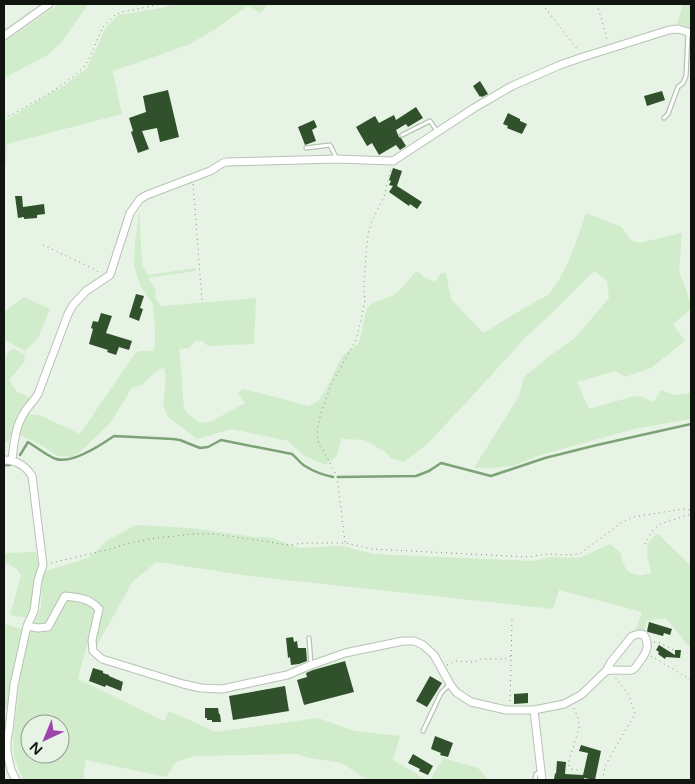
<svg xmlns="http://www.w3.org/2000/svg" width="695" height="784" font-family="'Varela Round',sans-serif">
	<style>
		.green { fill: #d0eccb; fill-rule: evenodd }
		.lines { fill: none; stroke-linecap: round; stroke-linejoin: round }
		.stream { stroke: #7ea278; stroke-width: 2.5 }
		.building { fill: #30512b }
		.service-casing { stroke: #b6c3b4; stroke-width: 5.5 }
		.minor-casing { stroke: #b6c3b4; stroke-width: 9 }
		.path { stroke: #858d83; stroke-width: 1; stroke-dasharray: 1 4; stroke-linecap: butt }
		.service { stroke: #fff; stroke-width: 3 }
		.minor { stroke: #fff; stroke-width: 7 }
	</style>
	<rect width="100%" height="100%" fill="#e7f4e5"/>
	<!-- green -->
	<path class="green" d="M59,4H88L61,43L48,55L4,78V42Z
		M177,4H269L260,13L248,6L214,30L188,45L113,71L122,114L7,144L6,164L4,165V121L66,84L87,68L106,27L118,15L156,9Z
		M683,4H691V29L677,23Z
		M139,210L142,264L148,275L196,268V271L148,278L156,289L155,298L161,306L256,298L254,344L208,346L203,341H195L189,348L179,349L181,368L184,408L188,414L198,422L204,423L212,421L245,403L238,392L244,389L309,406L318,401L325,391L343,355L359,343L367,308C375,300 387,300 396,293C404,287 410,278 416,271C425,275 424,280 435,281L442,273H446L451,299L483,333L538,300C561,295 579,233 586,213L622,227L630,240L639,243L682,233L679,271L691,304V309L673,324L685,341L651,368L625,377L615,371L577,382L589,409L634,396L642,397L654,402L661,390L675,395L691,393V419L634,429L537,456L513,466L490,468H474L519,396L524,377L549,356L574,339L609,298L607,281L594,271L555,310L525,338L464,405L427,444L404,462L391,458L384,451L364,440L341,439L337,456L325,465L303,455L288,441L232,429L197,439L168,417L163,406L166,377L164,368L157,370L142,385L131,389L111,422L81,451L72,457L57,456L43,446L18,434L23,420L28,414L39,415L80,434L135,353L140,351H153L155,346V328L153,304L141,287L134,266L135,244Z
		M24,297L50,309L38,338L25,351L5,340L4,342V312Z
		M15,349L24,354L25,361L9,380L17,392L31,398L20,413L8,442L4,444V361L9,351Z
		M136,525L191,528L254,537H269L299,548L338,546L347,547L373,554L533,561L552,557L579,558L610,544L621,553C622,563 626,574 638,575C642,576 647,574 651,573C648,557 641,543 658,534L691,566V649L666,618L647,621L644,633L635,631L642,612L559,590L553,609L250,576L157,562L133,581L96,647L87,644L78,679L164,721L169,711L216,732L318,718L355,731L400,736L393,760L427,780H367L342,763L310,758L296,754L195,756L176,762L166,777L86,760L83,780H23L14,756L13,738L22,664L30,634L41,607L42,581L46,571L88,558L108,540ZM30,724H60V754H30Z
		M36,552L38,564L31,608L27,618L10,615L21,575L17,569L4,562V553Z
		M4,624L22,629L14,662L8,709L4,708Z
		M443,758L478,768L488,780H430Z"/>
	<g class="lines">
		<!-- stream -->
		<path class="stream" d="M20,455L28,442C36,447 49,457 56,459C72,464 101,445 114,436L173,439L180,440L200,448L208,447L221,440L292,454C297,458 300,463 305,466C313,471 323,475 333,477
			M4,465H10
			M338,477L416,476L429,471L441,463L491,476L545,458L597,445L691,424"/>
	</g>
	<!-- building -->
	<path class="building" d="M480,81L488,94L482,97L481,96L480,97L473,86Z
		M168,90L179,137L160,142L157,128L142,131L149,149L138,153L131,132L133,131L129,118L146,112L143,96Z
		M662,91L665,100L647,106L644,96Z
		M416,107L423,118L408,127L406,124L396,130L399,137L401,138L406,146L400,150L396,145L379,155L372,143L367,146L356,127L375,116L379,123L394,115L396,120Z
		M508,113L520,119V121L527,124L522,134L507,128L508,126L503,124Z
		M314,120L317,127L312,130L316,141L305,145L298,127Z
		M393,168L402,171L397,186L422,202L417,209L410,204L409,206L389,192L393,186L389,185L391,181L389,180Z
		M15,196H22L23,207L44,204L45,214L37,215V218L24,219V217L18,218Z
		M136,294L144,296L140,308L143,309L139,321L129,317Z
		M101,313L112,316L106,333L132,341L129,350L119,347L116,355L107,352L108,350L89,344L93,329L91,328L93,321L98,322Z
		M649,622L672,629L670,635L664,633L663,636L648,632L647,631Z
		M293,637L294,642L297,641L298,648H306L307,661L299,664L291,665L290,657L288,658L286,638Z
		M659,645L675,655V650H681L680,658L666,657L665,659L658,654L659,652L656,650Z
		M345,661L354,692L304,705L297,680L307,677L306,673L313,670Z
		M93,668L103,671V673L109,675V676L123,682L121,691L106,685L105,687L89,681Z
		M430,676L442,683L427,707L416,701Z
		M285,686L289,711L233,720L229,696Z
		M528,693V703L514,704V694Z
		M205,708H218L219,714H220L221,722H212V720H207V718H205Z
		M435,736L453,743L448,757L440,755L441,753L431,749Z
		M581,745L601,751L595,780L584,778V780L554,779L555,773L556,774L557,761L566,762L565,774L583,775L588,753L579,751Z
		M413,754L433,766L428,775L419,771L420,769L408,763Z"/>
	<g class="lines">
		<!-- service casing -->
		<g class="service-casing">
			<path id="service" d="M664,118L668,114L678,87L683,83L686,76L688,33
				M402,135L430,121L437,131
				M306,148L330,145L337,159
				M309,638L311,664
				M423,731L441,693L450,684
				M535,780L536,774L540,772"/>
		</g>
		<!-- minor casing -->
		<g class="minor-casing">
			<path id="minor" d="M4,36L49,4
				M4,460C16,460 25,465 32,476L43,565L38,580L34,611L27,626L14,685L9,730L7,740V752L11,770L16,780
				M12,460C14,444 15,427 24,413C28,406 34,401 38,394L68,314L73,305L86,291L110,275L130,213L140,199L147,195L210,171L223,163L227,162L337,159L393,161L474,108L512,86L560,65L583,57L669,30L678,29L691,33
				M27,626L38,628L48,627L65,596C80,598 89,598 99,609L92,640L93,651L102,659L183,684L201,688L222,689L287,675L311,665L345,653L403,641H414L423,645L434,655L450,684L456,692L471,702L506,710H534L564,704L581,695L606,671L611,662L632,636L639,634L644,635C650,645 647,652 640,661C638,664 635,669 632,670C625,671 614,669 606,671
				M534,710L542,780"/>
		</g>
		<!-- path -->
		<path class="path" d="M542,4L578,50
			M597,4L608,42
			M4,118L13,114L50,93L74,76L83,68L88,61L103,27L115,15L122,12L162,4
			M690,138L691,137
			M193,184L202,301
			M43,245L92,268L100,273
			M345,542L337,477L331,465L323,450L319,445L317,431L321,413L331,385L356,340L361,321L365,300L364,287L366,254L368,235L371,223L384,197L391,169
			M645,544L653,530L660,524L691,514
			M51,563L107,550L126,544L149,539L192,534H215L289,545L305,543H345L372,549L528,557L547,554L572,555L581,553L621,523L633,517L683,509L691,510
			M654,642L661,643L673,650
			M651,656L691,680
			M447,665L455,661L474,662L481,659H505L511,656
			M510,701L512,619
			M574,708L579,720V728L568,764L571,769L578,770
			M602,780L606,764L635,714L629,695L615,677"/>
		<!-- service -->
		<use href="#service" class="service"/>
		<!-- minor -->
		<use href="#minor" class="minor"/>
	</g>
	<!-- border -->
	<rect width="695" height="784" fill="none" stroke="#111510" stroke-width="10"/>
	<!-- north arrow -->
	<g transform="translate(45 739) rotate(224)"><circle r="24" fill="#e7f4e5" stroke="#919b90"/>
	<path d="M0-4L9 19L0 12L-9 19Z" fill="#9e44af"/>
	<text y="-8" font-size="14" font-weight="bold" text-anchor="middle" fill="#111510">N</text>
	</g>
</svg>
